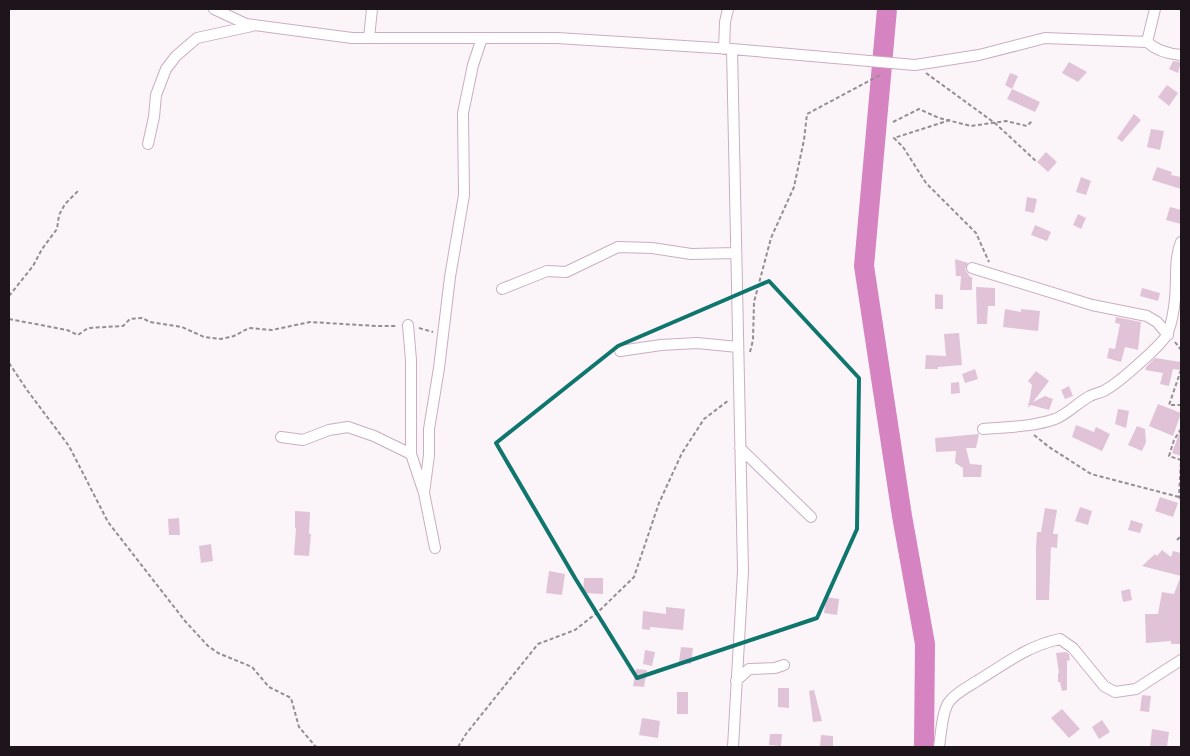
<svg xmlns="http://www.w3.org/2000/svg" width="1190" height="756" font-family="Arial,sans-serif">
	<style>
		.lines { fill: none; stroke-linecap: round; stroke-linejoin: round }
		.river { stroke: #d683c1; stroke-width: 20 }
		.building { fill: #e1c3d8 }
		.street-casing { stroke: #cbadc2; stroke-width: 12 }
		.path { stroke: #958d93; stroke-width: 2; stroke-dasharray: 4 2.5; stroke-linecap: butt }
		.street { stroke: #fff; stroke-width: 10 }
		.marked { fill: none; stroke: #0f766e; stroke-width: 4; stroke-linejoin: round }
	</style>
	<rect width="100%" height="100%" fill="#fbf5f9"/>
	<g class="lines">
		<!-- river -->
		<path class="river" d="M887,9L864,266L902,516L925,644L924,747"/>
	</g>
	<!-- building -->
	<path class="building" d="M1173,61L1181,62L1178,73L1169,69Z
		M1069,62L1087,72L1078,82L1062,73Z
		M1010,73L1018,76L1012,89L1005,85Z
		M1167,85L1178,93L1169,106L1158,97Z
		M1012,89L1040,102L1035,112L1007,99Z
		M1134,114L1141,120L1122,142L1117,138Z
		M1151,129L1164,131L1160,150L1147,147Z
		M1046,152L1057,162L1048,172L1037,162Z
		M1157,167L1172,172L1171,175L1181,177V189L1152,180Z
		M1081,177L1091,181L1086,195L1076,192Z
		M1027,197L1037,199L1034,213L1025,211Z
		M1170,207L1181,210V224L1166,220Z
		M1078,214L1086,218L1081,229L1073,225Z
		M1035,225L1051,232L1047,241L1031,235Z
		M955,259L968,263L965,269L970,277H972V290H960L961,276H956Z
		M976,287L995,288V306H988L987,324H977Z
		M1142,288L1160,293L1158,301L1140,296Z
		M935,294L943,295V309H935Z
		M1005,309L1021,312V309L1040,311L1038,331L1003,327Z
		M1116,317L1141,322L1138,350L1125,347L1121,362L1107,358L1109,348L1115,349L1120,324L1115,323Z
		M959,333L962,365L938,367V369H925L926,355L946,356L944,334Z
		M1155,358L1181,362V370L1173,369L1169,386L1160,384L1163,373L1145,370L1146,367Z
		M975,369L978,379L965,383L962,374Z
		M1036,371L1049,381L1033,402L1045,396L1053,399L1049,410L1031,405L1028,408L1029,405L1027,404L1029,403L1032,385L1028,381Z
		M959,382L960,393L951,394V383Z
		M1069,386L1073,396L1065,399L1061,390Z
		M1158,404L1181,413L1173,436L1149,426Z
		M1118,409L1129,411L1126,428L1115,424Z
		M1076,425L1094,432L1096,427L1110,434L1102,451L1072,437Z
		M1137,426L1145,429L1146,442L1142,451L1128,445Z
		M1180,431H1181V456L1172,453Z
		M979,434L976,448H966L970,464L982,465L981,477H963V468L955,463L956,451L936,452L935,438Z
		M1160,497L1178,503L1173,517L1155,511Z
		M1080,507L1092,511L1088,525L1075,521Z
		M1045,508L1057,510L1053,534H1058L1057,548L1051,547L1049,600H1036V546L1037,532H1041Z
		M295,511L310,512L309,534H311L309,556L294,555L296,528H295Z
		M179,518L180,535H169L168,519Z
		M1131,520L1143,524L1140,533L1128,530Z
		M211,544L213,561L201,563L199,546Z
		M1162,550L1171,557L1173,551L1181,553V576L1142,566L1155,554L1157,556Z
		M549,571L565,574L562,595L546,593Z
		M584,578H603V594L583,593Z
		M1180,578H1181V644H1171V641L1146,643L1145,614H1158L1162,592L1174,594Z
		M1130,589L1132,600L1123,602L1121,591Z
		M826,597L839,599L837,615L824,613Z
		M666,607L685,609L683,630L650,627V630L642,629L643,611L666,614Z
		M681,647L693,648L691,664L679,662Z
		M645,650L655,652L652,666L643,664Z
		M1066,652L1069,654L1070,660L1067,661V690L1062,691L1060,682H1058V673H1059L1056,653Z
		M636,669L647,670L644,687L633,686Z
		M778,688H789V708L778,707Z
		M814,690L822,721L813,722L809,691Z
		M677,692H688V714H677Z
		M1142,695L1151,696L1149,712L1140,711Z
		M1062,709L1080,729L1069,738L1051,718Z
		M642,718L660,721L658,738L639,735Z
		M1102,720L1110,732L1099,739L1092,727Z
		M1152,729L1169,732L1167,747H1150Z
		M770,734H782L781,746L769,745Z
		M821,735L833,736V747H820Z"/>
	<g class="lines">
		<!-- street casing -->
		<g class="street-casing">
			<path id="street" d="M214,9L246,24L352,38H557L732,49
				M1155,9L1147,42C1157,51 1168,54 1181,55
				M369,38L372,9
				M724,49L725,22L728,9
				M148,144L154,117L156,95L166,69L176,56L197,38L252,26
				M972,268L1092,305L1147,316L1157,322L1168,335
				M502,289L547,271L566,272L618,247L652,248L691,254L736,253
				M408,325L411,360V454L423,490
				M620,351L661,345L697,343L738,347
				M983,429C1007,427 1032,427 1055,419C1068,414 1077,403 1090,396C1095,393 1102,393 1107,389C1118,383 1166,342 1168,332C1172,322 1174,309 1175,299C1177,280 1174,259 1181,242
				M281,437L303,440L329,430L348,427L374,436L411,454
				M740,448L811,517
				M435,548L424,493L429,455V429L439,368L450,277L464,195L463,113L473,65L482,38
				M736,681L749,669L775,668L784,665
				M733,747L743,571L732,49L915,65L979,55L1045,38L1147,42
				M939,747C941,735 942,711 949,702C955,693 968,687 977,681C1005,664 1027,646 1060,639L1073,648L1104,686L1115,692L1136,689L1181,660"/>
		</g>
		<!-- path -->
		<path class="path" d="M926,73L996,124L1037,162
			M950,120L894,138L903,147L926,183L976,233L989,262
			M893,122L919,109L939,118L971,126L1006,121L1027,126L1033,120
			M9,296L33,266L42,249L57,229L59,215L65,204L78,191
			M9,319L67,330L78,335L88,328L123,326L130,319L142,318L150,322L182,327L204,337L221,339L234,336L249,328L272,330L310,322L376,326H397
			M419,328L433,332
			M1175,342L1181,350
			M750,352L753,340L754,302L771,238L794,187L804,140L807,114L882,74
			M9,363L27,390L69,446L108,522L185,621L208,646L218,653L252,667L269,687L291,698L299,727L316,747
			M1181,370L1169,405H1181
			M1181,429L1174,440L1169,456L1181,460L1179,497L1181,499
			M1034,435L1049,447L1091,474L1179,497
			M1177,540L1181,536
			M458,747L466,734L538,644L575,630L598,612L634,577L659,503L682,453L704,419L729,400"/>
		<!-- street -->
		<use href="#street" class="street"/>
	</g>
	<!-- marked area -->
	<path class="marked" d="M769,281L859,378L857,529L817,618L637,678L575,578L496,443L618,346Z"/>
	<!-- border -->
	<rect width="1190" height="756" fill="none" stroke="#1e141b" stroke-width="20"/>
</svg>
